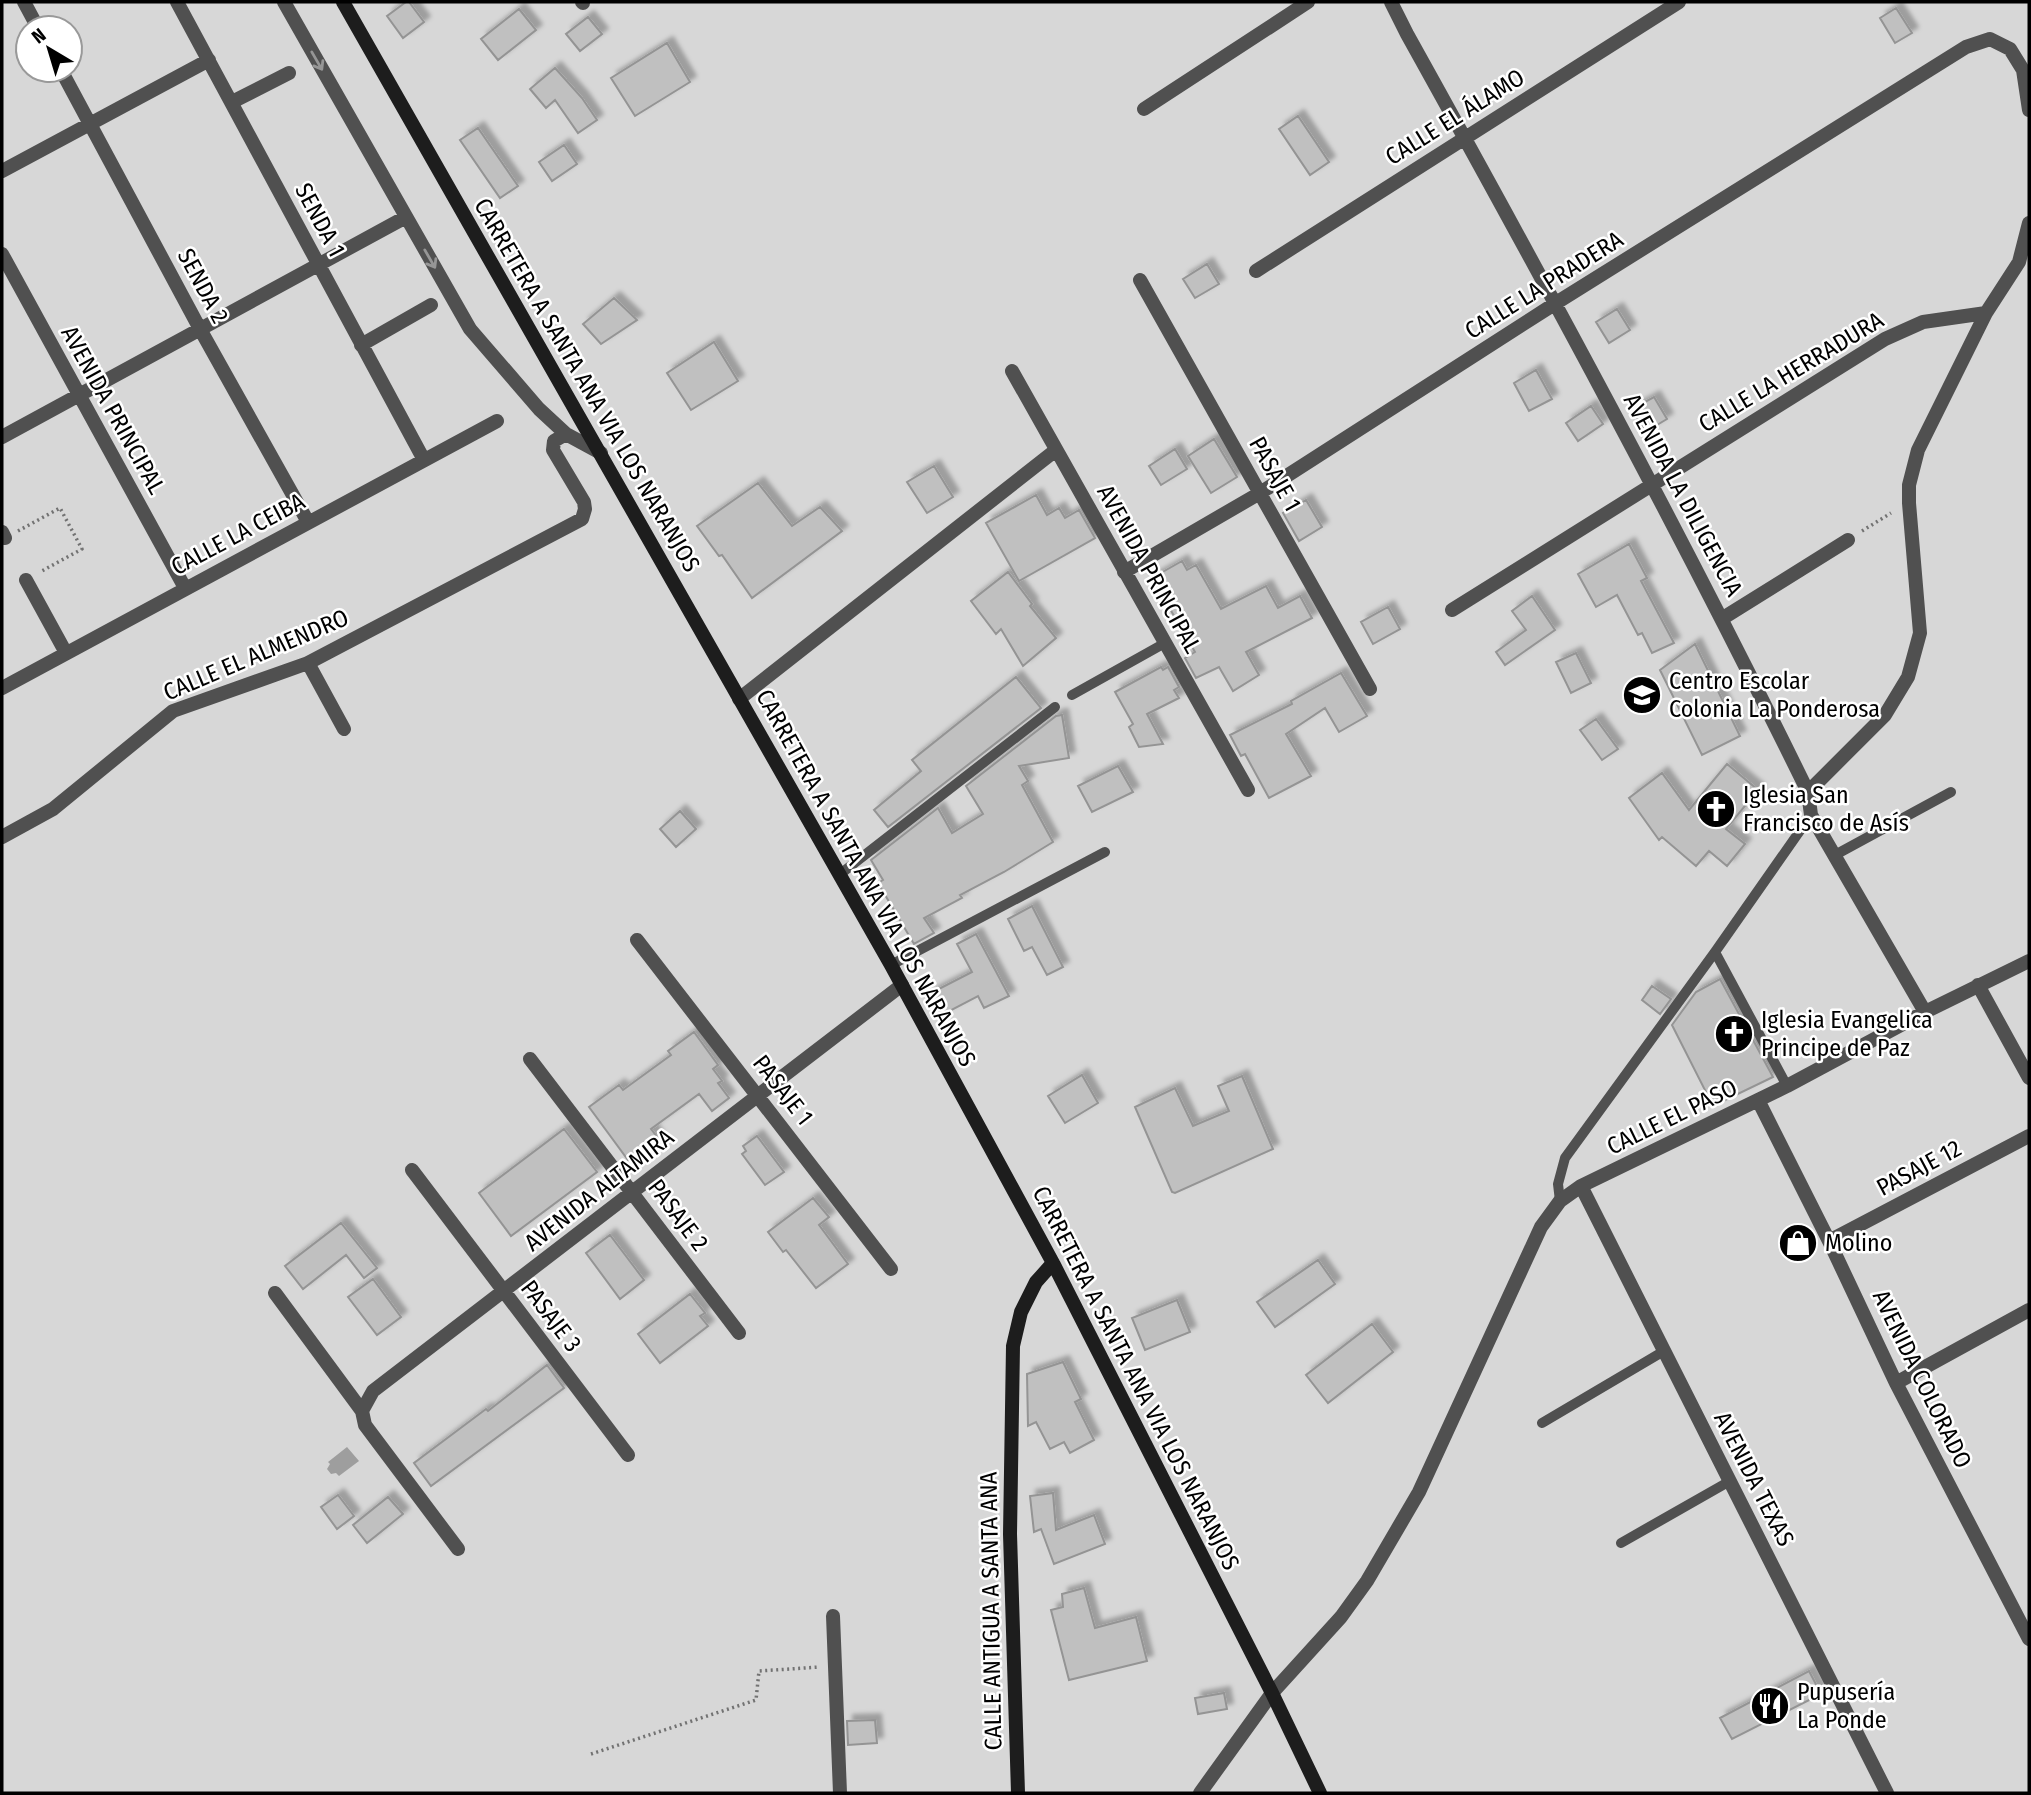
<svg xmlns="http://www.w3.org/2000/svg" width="2031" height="1795" font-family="'Fira Sans Condensed',sans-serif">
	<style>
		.green { fill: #d7d7d7; fill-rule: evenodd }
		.water { fill: #9e9e9e }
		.building { fill: #c0c0c0; stroke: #949494; stroke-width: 2; filter: url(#shadow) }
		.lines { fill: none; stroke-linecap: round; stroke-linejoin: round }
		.path { stroke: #727272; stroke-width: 3.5; stroke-dasharray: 2 3.5; stroke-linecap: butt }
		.lane { stroke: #505050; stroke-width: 10 }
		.street { stroke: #505050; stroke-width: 14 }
		.secondary { stroke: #1d1d1d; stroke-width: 14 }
		.oneway { stroke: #969696 }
		.labels { text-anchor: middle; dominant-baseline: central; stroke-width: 5; stroke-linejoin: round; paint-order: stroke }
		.street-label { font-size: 24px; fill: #000; stroke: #fff }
		.poi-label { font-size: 24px; fill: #000; stroke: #fff; text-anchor: start }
	</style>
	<defs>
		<filter id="shadow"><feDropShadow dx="6" dy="-6" stdDeviation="2" flood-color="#0004"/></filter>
	</defs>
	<rect width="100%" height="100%" fill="#fff"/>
	<!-- green -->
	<path class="green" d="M2,2H2029V1793H2ZM28,28H70V70H28Z"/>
	<!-- water -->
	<path class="water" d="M347,1447L359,1461L339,1476L336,1473L331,1474L327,1469L330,1464L328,1462Z"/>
	<!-- building -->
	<path class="building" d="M406,2H409L424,22L403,38L387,16Z
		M1896,8L1912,33L1895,43L1880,18Z
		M519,9L536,30L498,60L481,39Z
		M588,17L602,34L580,51L566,34Z
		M667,43L690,82L635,116L611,78Z
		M555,68L582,98L597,120L578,133L555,100L546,108L530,89Z
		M1298,116L1329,162L1310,175L1279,129Z
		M478,128L518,186L500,198L460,140Z
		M564,145L577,164L552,181L539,162Z
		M1207,264L1219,284L1195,298L1183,279Z
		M614,298L637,320L601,344L583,324Z
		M1617,309L1630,330L1609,343L1596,322Z
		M714,342L738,381L691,410L667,373Z
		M1536,370L1552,399L1529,411L1514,383Z
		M1654,397L1667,419L1645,432L1632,409Z
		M1591,406L1603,424L1578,441L1566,423Z
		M1214,439L1237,477L1211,493L1188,456Z
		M1175,449L1187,469L1161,485L1149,466Z
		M934,466L953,497L927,513L907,482Z
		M758,483L792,526L820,507L842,531L752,598L722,555L719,556L697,526Z
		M1036,495L1047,515L1059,508L1065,518L1079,510L1095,538L1019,581L986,523Z
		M1306,500L1322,527L1299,541L1283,513Z
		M1629,544L1647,578L1641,581L1674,643L1652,653L1642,633L1638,635L1617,595L1596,607L1578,574Z
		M1182,561L1187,570L1196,565L1221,609L1266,586L1278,608L1300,596L1312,618L1246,652L1259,675L1233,691L1219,667L1196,678L1185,658L1195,652L1152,578Z
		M1008,572L1032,604L1030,606L1056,638L1023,666L1001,629L996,634L971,601Z
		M1532,596L1555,630L1505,665L1496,652L1526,630L1512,611Z
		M1388,607L1400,629L1373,644L1361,622Z
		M1695,644L1740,736L1702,755L1660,670Z
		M1576,653L1591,683L1571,693L1556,662Z
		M1161,667L1163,670L1168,667L1179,687L1174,690L1179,698L1147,714L1163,744L1139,747L1129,727L1133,724L1115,692Z
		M1341,673L1367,716L1339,732L1325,708L1286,734L1311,776L1269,798L1245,754L1241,756L1230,735L1292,704L1291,701Z
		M1016,677L1041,708L888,827L874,810L921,771L912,760Z
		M1062,715L1069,758L1019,766L1028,781L1022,785L1053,842L1004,872L960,895L962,898L924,918L934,933L914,944L878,883L883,880L871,860L938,808L952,833L983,814L966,786L1056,716Z
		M1596,719L1618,749L1602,760L1580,730Z
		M1727,764L1758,790L1726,829L1745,844L1727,866L1709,851L1696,866L1662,837L1659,840L1629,798L1662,773L1689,810Z
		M1118,766L1133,792L1092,812L1078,786Z
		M680,811L696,829L676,847L660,829Z
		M1032,906L1063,967L1047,975L1032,947L1024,951L1008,919Z
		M976,934L1009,996L984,1008L978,996L942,1015L931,993L972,972L957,944Z
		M1720,979L1773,1077L1713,1106L1672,1025L1696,992Z
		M1652,986L1671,999L1660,1014L1642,1000Z
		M694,1032L718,1065L713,1069L722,1081L718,1083L729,1098L712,1111L699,1094L651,1129L658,1138L628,1160L589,1107L619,1085L623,1090L671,1055L668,1051Z
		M1082,1075L1098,1103L1065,1123L1048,1096Z
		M1242,1076L1273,1149L1175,1193L1172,1192L1135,1107L1175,1088L1193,1126L1229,1111L1218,1086Z
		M564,1129L597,1172L511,1236L479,1193Z
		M757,1136L784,1172L765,1185L742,1154L746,1151L743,1146Z
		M813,1198L829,1217L819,1225L848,1264L816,1288L786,1250L783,1252L768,1232Z
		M341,1223L377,1268L364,1278L346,1255L303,1289L285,1266Z
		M610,1235L644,1280L620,1299L586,1253Z
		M1318,1260L1335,1284L1275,1327L1257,1302Z
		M373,1279L401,1317L377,1335L348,1297Z
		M690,1294L705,1313L700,1316L708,1326L660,1363L638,1334Z
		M1177,1300L1190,1332L1145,1350L1132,1318Z
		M1372,1324L1393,1352L1328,1403L1306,1375Z
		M1063,1362L1081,1399L1075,1402L1094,1440L1070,1453L1064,1442L1050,1449L1036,1422L1028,1426L1027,1374Z
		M547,1365L564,1388L431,1486L414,1463L486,1409L488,1411Z
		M1053,1493L1056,1530L1094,1515L1105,1544L1054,1564L1041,1529L1034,1532L1030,1496Z
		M338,1495L354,1516L337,1529L321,1507Z
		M388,1497L403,1514L367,1543L353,1525Z
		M1084,1588L1095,1628L1136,1617L1147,1661L1069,1680L1051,1610L1063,1607L1062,1594Z
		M1809,1671L1821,1694L1732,1739L1720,1718Z
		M1224,1693L1227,1709L1198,1714L1195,1698Z
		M875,1720L877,1743L848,1745L847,1721Z"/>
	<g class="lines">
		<!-- path -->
		<path class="path" d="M18,531L60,508L82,549L40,572
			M1862,531L1891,513
			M591,1754L756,1700L759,1671L820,1667"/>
		<!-- lane -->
		<path class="lane" d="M1072,695L1165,643
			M1835,855L1951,792
			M839,875L1055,707
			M1715,952L1787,1086
			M891,965L1105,852
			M1560,1201L1558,1184L1565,1158L1715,952L1811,815
			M1542,1423L1664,1351
			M1621,1543L1730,1481"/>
		<!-- street -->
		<path class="street" d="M24,2L38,28
			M177,2L424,460
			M284,2L470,329L539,409L566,434L601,453
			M582,2L583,3
			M1391,2L1407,34C1546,284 1682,535 1808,792L1811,815L1925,1012
			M61,70L200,329L308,522
			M232,102L289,73
			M1144,109L1308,2
			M2,171L209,60
			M2,254L185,588
			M1256,271L1679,2
			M1140,280L1370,689
			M361,345L431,305
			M1012,371L1248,790
			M2,437L406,217
			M2,532L5,538
			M1124,572L1260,493L1556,303L1966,47L1990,39L2010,49L2023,70L2029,110
			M26,580L66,653
			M1452,610L1885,339L1923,322L1986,313
			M1723,618L1848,540
			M308,663L344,729
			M2,688L497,421
			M739,699L1056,450
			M1808,792L1885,715L1908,677L1920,633L1909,503V485L1918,450L1986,313L2019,262L2029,223
			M2,837L53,809L173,711L308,663L582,519L585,509L584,502L553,450L554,441L566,434
			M637,940L891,1269
			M1978,985L2029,1078
			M530,1059L739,1333
			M1758,1100L1829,1241L1896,1383L2029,1639
			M412,1170L628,1455
			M1581,1186L1887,1793
			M1829,1241L2029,1136
			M275,1293L362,1411L365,1425L458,1549
			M1896,1383L2029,1310
			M362,1411L373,1391L902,985
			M833,1616L840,1793
			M1200,1793L1272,1693L1341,1617L1367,1581L1419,1492L1541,1227L1560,1201L1581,1186L1787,1086L1925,1012L2029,961"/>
		<!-- secondary -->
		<path class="secondary" d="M343,2L891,965L1053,1263L1272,1693L1320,1793
			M1018,1793L1010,1534L1013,1346L1021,1312L1036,1282L1053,1263"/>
	</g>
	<!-- one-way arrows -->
	<defs><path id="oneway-shaft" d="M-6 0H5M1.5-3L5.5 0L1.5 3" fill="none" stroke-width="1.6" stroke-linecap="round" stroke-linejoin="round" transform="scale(1.75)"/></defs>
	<g class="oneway">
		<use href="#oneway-shaft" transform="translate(317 61) rotate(60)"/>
		<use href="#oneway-shaft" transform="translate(430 259) rotate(60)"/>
	</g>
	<!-- icons -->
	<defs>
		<g id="school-disc" transform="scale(2.0125)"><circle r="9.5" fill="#000" stroke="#fff"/><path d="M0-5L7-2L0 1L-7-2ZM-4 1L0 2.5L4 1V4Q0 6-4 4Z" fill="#fff"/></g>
		<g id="church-disc" transform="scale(2.0125)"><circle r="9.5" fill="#000" stroke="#fff"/><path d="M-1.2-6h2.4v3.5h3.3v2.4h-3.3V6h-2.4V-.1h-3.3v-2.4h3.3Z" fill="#fff"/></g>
		<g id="shop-disc" transform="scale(2.0125)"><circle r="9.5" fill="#000" stroke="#fff"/><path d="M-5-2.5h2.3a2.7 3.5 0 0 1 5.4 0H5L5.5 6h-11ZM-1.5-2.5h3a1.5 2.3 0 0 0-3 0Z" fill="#fff"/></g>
		<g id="restaurant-disc" transform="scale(2.0125)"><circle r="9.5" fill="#000" stroke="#fff"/><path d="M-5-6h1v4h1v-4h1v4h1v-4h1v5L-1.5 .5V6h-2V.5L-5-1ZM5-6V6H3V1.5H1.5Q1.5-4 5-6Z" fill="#fff"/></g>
	</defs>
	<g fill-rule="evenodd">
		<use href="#school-disc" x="1642" y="695"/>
		<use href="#church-disc" x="1716" y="809"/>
		<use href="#church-disc" x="1734" y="1034"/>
		<use href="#shop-disc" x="1798" y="1243"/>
		<use href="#restaurant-disc" x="1770" y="1706"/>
	</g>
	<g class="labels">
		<!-- street labels -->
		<g class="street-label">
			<text transform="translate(1455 117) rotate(-32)">CALLE EL ÁLAMO</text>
			<text transform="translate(320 220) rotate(62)">SENDA 1</text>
			<text transform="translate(1544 285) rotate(-32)">CALLE LA PRADERA</text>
			<text transform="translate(203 286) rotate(62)">SENDA 2</text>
			<text transform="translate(1791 372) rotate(-31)">CALLE LA HERRADURA</text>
			<text transform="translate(587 385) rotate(60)">CARRETERA A SANTA ANA VIA LOS NARANJOS</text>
			<text transform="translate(113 410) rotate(61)">AVENIDA PRINCIPAL</text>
			<text transform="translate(1275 474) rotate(61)">PASAJE 1</text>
			<text transform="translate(1683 495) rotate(62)">AVENIDA LA DILIGENCIA</text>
			<text transform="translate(238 534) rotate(-28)">CALLE LA CEIBA</text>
			<text transform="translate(1149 569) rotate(61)">AVENIDA PRINCIPAL</text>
			<text transform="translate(256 655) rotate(-23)">CALLE EL ALMENDRO</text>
			<text transform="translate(866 878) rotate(61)">CARRETERA A SANTA ANA VIA LOS NARANJOS</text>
			<text transform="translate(783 1090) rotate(52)">PASAJE 1</text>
			<text transform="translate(1672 1117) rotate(-26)">CALLE EL PASO</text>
			<text transform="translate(1919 1168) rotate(-28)">PASAJE 12</text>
			<text transform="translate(599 1190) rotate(-38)">AVENIDA ALTAMIRA</text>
			<text transform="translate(678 1215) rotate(53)">PASAJE 2</text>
			<text transform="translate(551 1316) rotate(53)">PASAJE 3</text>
			<text transform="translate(1136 1378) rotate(63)">CARRETERA A SANTA ANA VIA LOS NARANJOS</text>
			<text transform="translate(1922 1379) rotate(64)">AVENIDA COLORADO</text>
			<text transform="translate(1754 1479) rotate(63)">AVENIDA TEXAS</text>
			<text transform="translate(991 1611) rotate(-91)">CALLE ANTIGUA A SANTA ANA</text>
		</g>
		<!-- poi labels -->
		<g class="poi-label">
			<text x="1669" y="681">Centro Escolar<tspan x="1669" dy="28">Colonia La Ponderosa</tspan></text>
			<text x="1743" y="795">Iglesia San<tspan x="1743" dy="28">Francisco de Asís</tspan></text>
			<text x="1761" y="1020">Iglesia Evangelica<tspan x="1761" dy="28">Principe de Paz</tspan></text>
			<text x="1825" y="1243">Molino</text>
			<text x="1797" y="1692">Pupusería<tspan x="1797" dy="28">La Ponde</tspan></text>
		</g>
	</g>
	<!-- border -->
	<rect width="2031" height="1795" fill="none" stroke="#000000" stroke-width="7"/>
	<!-- north arrow -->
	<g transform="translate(49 49) rotate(322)"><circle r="33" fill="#ffffff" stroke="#999999" stroke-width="2"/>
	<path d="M0-5L12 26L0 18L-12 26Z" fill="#000000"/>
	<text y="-10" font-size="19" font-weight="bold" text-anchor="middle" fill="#000000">N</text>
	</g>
</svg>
